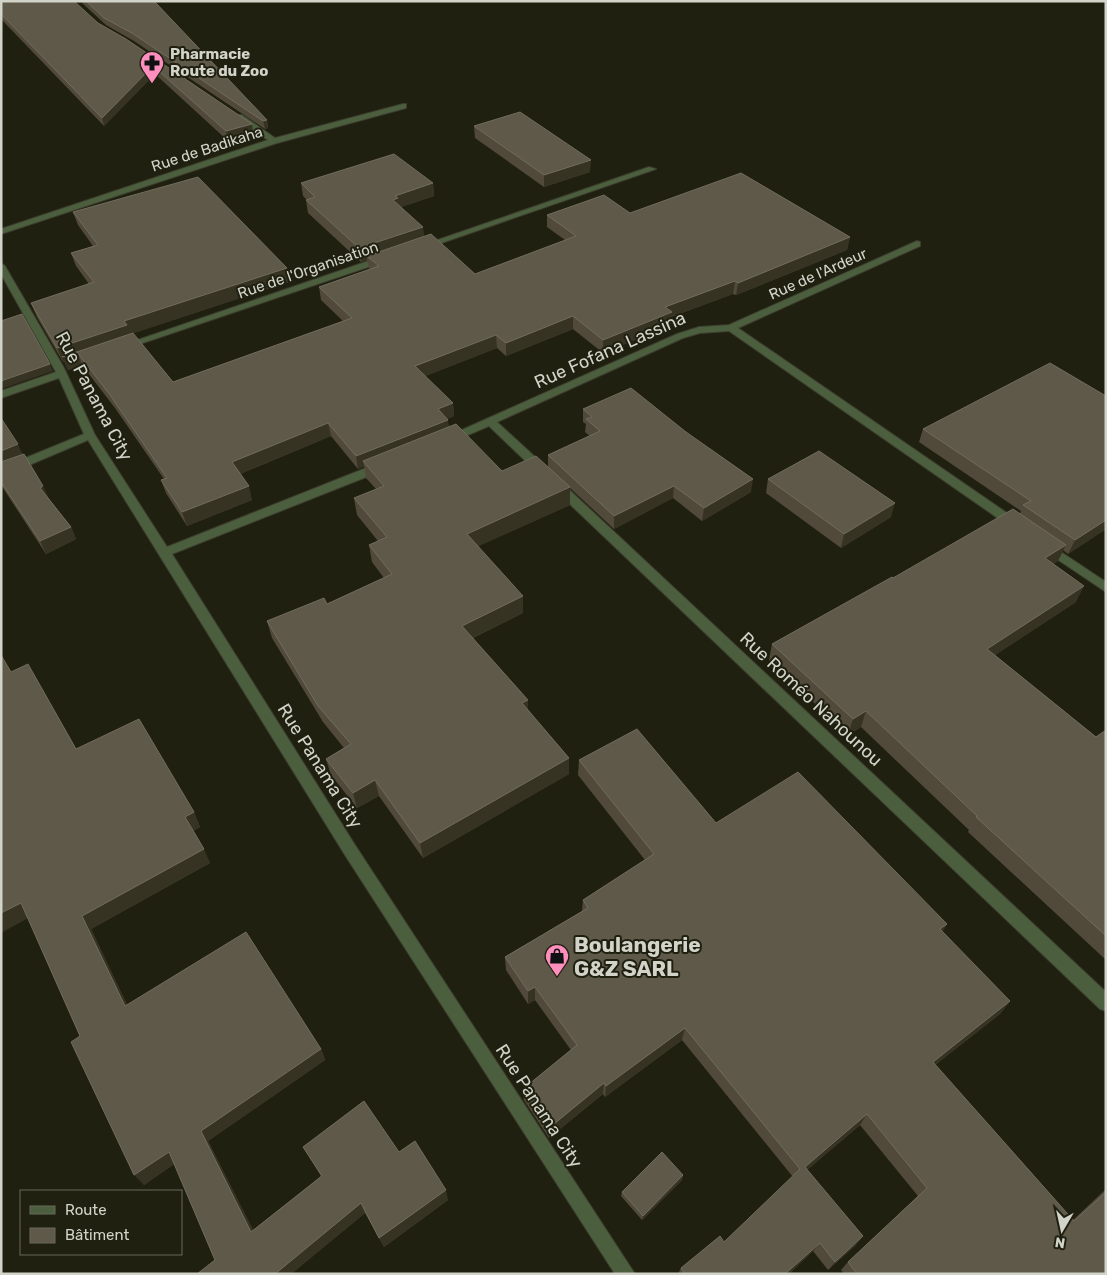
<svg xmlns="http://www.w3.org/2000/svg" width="1107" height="1275" font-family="Rubik,sans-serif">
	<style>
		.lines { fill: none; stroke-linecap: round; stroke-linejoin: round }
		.minor-casing { stroke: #3d3d2e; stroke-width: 2 }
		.minor { fill: #4b5f3e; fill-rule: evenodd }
		.wall { fill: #514a3a }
		.shaded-wall { fill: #373323 }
		.building { fill: #5f5949; stroke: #716c5d }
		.labels { text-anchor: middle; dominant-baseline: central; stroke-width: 4; stroke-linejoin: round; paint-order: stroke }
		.far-poi-label { font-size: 15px; font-weight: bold; fill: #d3d4c9; stroke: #202011; text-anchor: start }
		.far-street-label { font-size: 15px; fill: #d3d4c9; stroke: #202011 }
		.street-label { font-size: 18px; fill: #d3d4c9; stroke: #202011 }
		.near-poi-label { font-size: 21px; font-weight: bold; fill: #d3d4c9; stroke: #202011; text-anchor: start }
	</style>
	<rect width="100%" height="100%" fill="#202011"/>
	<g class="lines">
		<!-- minor casing -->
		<g class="minor-casing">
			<path id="minor" d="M403,104H406V108L277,143L1,234V229L268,140L236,119V115H242L275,138Z
				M649,167L656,169L427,248L420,246Z
				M917,241L920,242V246L738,328L1020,522L1022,525L1020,528H1012L729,331L700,333L683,338L497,422L546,467L547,470L546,473H538L489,426L454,441L450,442L445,439L446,437L677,334L699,327L729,325Z
				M383,256L386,257V261L128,348H122L120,346Z
				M1,263L5,266L64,368L95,435L167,547L376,464H384L385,467L384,470L172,554L355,845L635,1274H615L345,855L88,440L1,477V468L84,434L59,378L1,398V391L56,372L1,274Z
				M558,482L562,483L1106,992V1011L1100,1009L554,489L552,486L554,483Z
				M1046,542L1106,582V592L1042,549L1040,546Z"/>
		</g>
		<!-- minor -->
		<use href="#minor" class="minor"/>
	</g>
	<!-- wall -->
	<path class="wall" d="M1,1L98,23L253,132L227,140L155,74L104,126L1,19Z
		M80,1H154L267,120L268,128L265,129L134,41L106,25Z
		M474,126L590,172L544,187L475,138Z
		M301,183H433L434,196L401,207L424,236L475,274L565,240L547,227V215L630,213L850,237L847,250L736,295L733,294L671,317V325L603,353L573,329L506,356L497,348L425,376L453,403L454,416L447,419L449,427L502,471L548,467V455L590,436L585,432L586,424L583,422V409L751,492L702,521L673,498L614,529L570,488V505L478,546L523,613L473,638L528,709L569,774L423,858L379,796L357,808L331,775L326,759L344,748L323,722L272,638L267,621L327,604L384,578L372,562L369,545L378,541L357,515L354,498L376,489L366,478L364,466L358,469L331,436L240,474L252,500L187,526L166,493L161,480L164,479L115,408L82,365L68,370L64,361L63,362L37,317L31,303L89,284L76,266L71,253L93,246L78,225L73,212L289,282L133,333L173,382L343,321L321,300L319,287L370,269L369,268L367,260L361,262L308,213L306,200H307L303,196Z
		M1106,396V529L1068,554L1063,550L1058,561L1053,564L1076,602L995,655L1096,737L1106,730V960L968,832L969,830L861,727L848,735L769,660L772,644L893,578L1020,513L1021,511L919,442L923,429Z
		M1,418L49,499L71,527L76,539L46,554L1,485Z
		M768,479L891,517L841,548L766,493Z
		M11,672L76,749L194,812L200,827L193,831L210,863L91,929L127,1005L321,1049L325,1060L208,1141L253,1230L321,1176L303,1147L399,1152L448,1200L384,1247L365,1213L291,1274H197L215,1260L174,1164L144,1185L80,1036L28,918Z
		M579,760L716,823L947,924L942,932L1010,1001L1000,1014L935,1065L1073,1220L1106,1189V1274H844L841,1270L848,1262L918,1196L860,1125L807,1170L856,1245L828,1270L813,1251L789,1274H678L681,1268L724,1242L793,1177L682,1040L605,1097L603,1094L549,1138L524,1100L523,1089L571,1050L535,1000L528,1004L506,970L505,957L582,911L583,900L645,860L578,775Z
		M683,1175L682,1180L642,1220L621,1196L622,1192Z"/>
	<!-- shaded-wall -->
	<path class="shaded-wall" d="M153,66L155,74L104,126L102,118Z
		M267,120L268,128L265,129L263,121Z
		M252,124L253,132L227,140L226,131Z
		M591,160L590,172L544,187V175Z
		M433,183L434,196L399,208L393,200L395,196Z
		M423,227L425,240L367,256V260L361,262L359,248Z
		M850,237L847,250L736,295L738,283Z
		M287,268L289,282L77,352L82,365L68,370L64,361L63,362L57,348L124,321Z
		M735,281L733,294L671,317V325L603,353V340L665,307Z
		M573,316V329L506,356V343Z
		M496,335L497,348L416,380L415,366Z
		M50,364L53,371L1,389V381Z
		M453,403L454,416L439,422L438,409Z
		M448,420L449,433L363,461L364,466L358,469L356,456Z
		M328,423L331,436L235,476L232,462Z
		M18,444L23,457L1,466V451Z
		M753,479L751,492L702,521L704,508Z
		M43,486L49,499L40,488Z
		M249,486L252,500L187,526L182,512Z
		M674,486L673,498L614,529V516Z
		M570,487V505L468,551L467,534Z
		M895,503L891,517L841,548L844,534Z
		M1106,520V529L1068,554L1075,540Z
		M71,527L76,539L46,554L40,541Z
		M1066,545L1058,561L1037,574L1045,558Z
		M1084,586L1076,602L980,665L987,649Z
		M523,596V613L464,642L462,626Z
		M528,700V716L522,703Z
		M866,711L861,727L848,735L853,719Z
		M569,758V774L423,858L420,843Z
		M375,780L379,796L357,808L353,793Z
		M194,812L200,827L192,832L185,817Z
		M204,849L210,863L91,929L134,1019L125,1006L82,916Z
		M21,903L32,916L1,933V913Z
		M947,924L939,938L940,929Z
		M535,987V1000L528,1004V991Z
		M1010,1001L1000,1014L924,1074L933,1062Z
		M685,1028L682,1040L605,1097L606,1086Z
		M321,1049L325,1060L208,1141L258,1240L251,1232L201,1131Z
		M604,1083L603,1094L549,1138V1128Z
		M867,1114L860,1125L799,1177L805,1167Z
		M169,1152L177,1162L144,1185L134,1175Z
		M683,1175L682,1180L642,1220L643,1216Z
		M446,1190L448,1200L384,1247L379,1238Z
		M361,1203L365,1213L291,1274H275Z
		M863,1236L856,1245L828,1270L835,1262Z
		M820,1243L813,1251L789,1274H785Z"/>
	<!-- building -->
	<path class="building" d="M1,1H74L98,23L126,39L252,124L226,131L153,66L102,118L1,14Z
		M86,1H154L267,120L263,121L132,33L104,18Z
		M520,112L591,160L544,175L474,126Z
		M394,154L433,183L395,196L398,198L393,200L423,227L359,248L306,200L315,197L301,183Z
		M741,173L850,237L738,283L735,281L665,307L672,312L603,340L573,316L506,343L496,335L415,366L453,403L438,409L448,420L356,456L328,423L232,462L249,486L182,512L161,480L167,478L110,395L77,352L62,357L133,333L173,382L352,318L319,287L379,266L367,256L431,234L475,274L576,236L547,215L604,195L630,213Z
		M198,177L287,268L124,321L127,325L57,348L31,303L94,282L71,253L98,245L73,212Z
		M22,314L50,364L1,381V321Z
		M1050,363L1106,396V520L1075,540L1023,505L1031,501L923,429Z
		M631,388L686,432L753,479L704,508L674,486L614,516L548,455L600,431L586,419L592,417L583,409Z
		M1,418L18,444L1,451Z
		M456,424L502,471L536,456L570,487L467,534L523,596L462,626L528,700L522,703L569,758L420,843L375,780L353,793L326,759L351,744L318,706L267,621L324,598L327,604L392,574L369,545L387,537L354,498L384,486L363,461Z
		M819,451L895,503L844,534L768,479Z
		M24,454L43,486L40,488L71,527L40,541L1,482V462Z
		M1013,509L1066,545L1045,558L1084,586L987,649L1096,737L1106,730V936L976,817L977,816L866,711L853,719L772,644L892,577L893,578Z
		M1,655L11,672L28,664L76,749L139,719L194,812L185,817L204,849L82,916L125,1006L246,932L321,1049L201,1131L251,1232L322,1176L303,1147L364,1101L399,1152L415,1141L446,1190L379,1238L361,1203L275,1274H197L215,1260L169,1152L134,1175L71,1042L80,1036L21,903L1,913Z
		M637,729L716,823L798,772L947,924L940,929L1010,1001L933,1062L1074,1221L1106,1192V1274H857L848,1262L927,1188L867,1114L805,1167L863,1236L835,1262L820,1243L785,1274H685L681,1268L720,1236L724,1242L800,1169L685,1028L606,1086L604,1083L549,1128L523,1089L577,1045L535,987L528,991L505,957L588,908L583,900L654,854L579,760Z
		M662,1152L683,1175L643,1216L622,1192Z"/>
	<!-- icons -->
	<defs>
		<g id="pharmacy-pin" transform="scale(1.25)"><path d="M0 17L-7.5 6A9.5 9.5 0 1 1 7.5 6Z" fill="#fe8ebd" stroke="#202011"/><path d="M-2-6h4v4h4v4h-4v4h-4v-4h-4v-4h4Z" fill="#111"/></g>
		<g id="shop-pin" transform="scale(1.25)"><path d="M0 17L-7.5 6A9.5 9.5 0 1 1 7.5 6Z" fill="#fe8ebd" stroke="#202011"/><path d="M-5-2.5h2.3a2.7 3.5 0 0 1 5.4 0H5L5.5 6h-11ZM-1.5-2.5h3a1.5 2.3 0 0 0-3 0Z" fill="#111"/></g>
	</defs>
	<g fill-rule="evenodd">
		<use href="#pharmacy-pin" x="152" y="63"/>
		<use href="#shop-pin" x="557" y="956"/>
	</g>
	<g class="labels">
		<!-- far-poi labels -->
		<g class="far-poi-label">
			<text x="170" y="54">Pharmacie<tspan x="170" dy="17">Route du Zoo</tspan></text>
		</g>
		<!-- far-street labels -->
		<g class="far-street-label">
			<text transform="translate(207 149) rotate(-18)">Rue de Badikaha</text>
			<text transform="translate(308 270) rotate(-19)">Rue de l'Organisation</text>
			<text transform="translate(818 274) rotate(-24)">Rue de l'Ardeur</text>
		</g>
		<!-- street labels -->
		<g class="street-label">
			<text transform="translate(610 350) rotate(-24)">Rue Fofana Lassina</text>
			<text transform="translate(94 396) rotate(62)">Rue Panama City</text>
			<text transform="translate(811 699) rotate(43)">Rue Roméo Nahounou</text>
			<text transform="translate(320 766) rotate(58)">Rue Panama City</text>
			<text transform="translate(539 1106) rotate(57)">Rue Panama City</text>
		</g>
		<!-- near-poi labels -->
		<g class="near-poi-label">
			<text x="574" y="944">Boulangerie<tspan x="574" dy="24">G&amp;Z SARL</tspan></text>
		</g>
	</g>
	<!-- border -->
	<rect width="1107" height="1275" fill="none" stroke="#d3d4c9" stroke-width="5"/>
	<!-- legend -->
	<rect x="20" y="1190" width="162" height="65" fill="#202011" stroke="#68685b"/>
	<rect x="30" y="1206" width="25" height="8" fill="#4b5f3e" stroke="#68685b"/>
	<text x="65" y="1215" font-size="15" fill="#d3d4c9">Route</text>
	<rect x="30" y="1228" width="25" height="15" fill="#5f5949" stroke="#68685b"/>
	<text x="65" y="1240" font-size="15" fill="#d3d4c9">Bâtiment</text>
	<!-- north arrow -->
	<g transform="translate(1062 1230) rotate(189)" stroke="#202011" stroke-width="4" paint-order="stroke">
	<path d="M0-4L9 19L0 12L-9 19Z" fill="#d3d4c9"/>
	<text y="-8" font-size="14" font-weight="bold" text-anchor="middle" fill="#d3d4c9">N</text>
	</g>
</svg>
